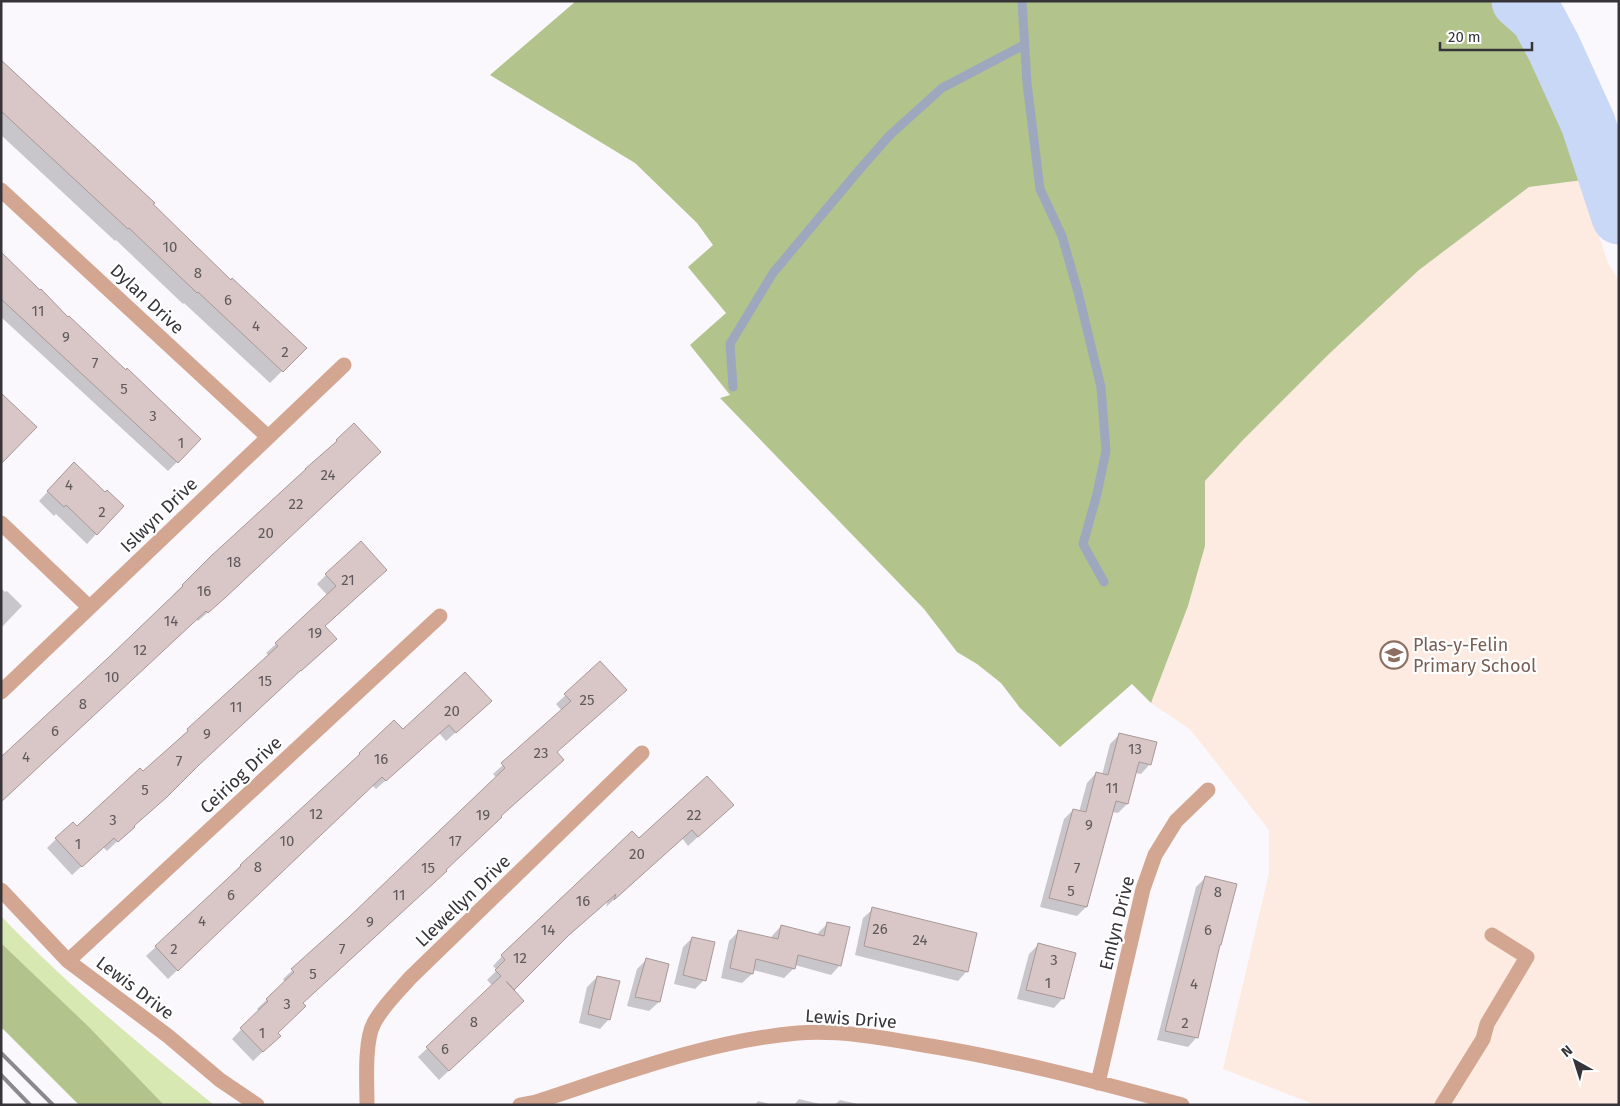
<svg xmlns="http://www.w3.org/2000/svg" width="1620" height="1106" font-family="'Fira Sans',sans-serif">
	<style>
		.education { fill: #fdebe1 }
		.green { fill: #d7e8b2 }
		.forest { fill: #b2c38c }
		.shadow { fill: #0003 }
		.lines { fill: none; stroke-linecap: round; stroke-linejoin: round }
		.stream { stroke: #9da7be; stroke-width: 9 }
		.river { stroke: #c9d8f7; stroke-width: 55 }
		.building { fill: #d8c7c6; stroke: #a99897 }
		.minor { stroke: #d3a691; stroke-width: 15 }
		.rail { stroke: #8b898e; stroke-width: 4 }
		.labels { text-anchor: middle; dominant-baseline: central; stroke-width: 4.5; stroke-linejoin: round; paint-order: stroke }
		.number-label { font-size: 15px; fill: #5e595c }
		.street-label { font-size: 18px; fill: #363439; stroke: #fff }
		.education-label { font-size: 18px; fill: #785e54; stroke: #fff; text-anchor: start }
	</style>
	<rect width="100%" height="100%" fill="#faf8fd"/>
	<!-- education -->
	<path class="education" d="M1581,180L1608,263L1619,281V1105H1316L1223,1069L1269,873V830L1190,729L1151,703L1188,606L1205,546V481L1242,441L1329,354L1419,270L1529,187Z"/>
	<!-- green -->
	<path class="green" d="M1,916C67,985 140,1045 214,1105H164L88,1026L1,943Z"/>
	<!-- forest -->
	<path class="forest" d="M576,1H1519L1538,18L1554,48L1588,123L1606,177L1529,187L1419,270L1329,354L1242,441L1205,481V546L1188,606L1151,703L1132,684L1060,747L1020,708L1001,683L977,664L957,652L924,609L720,398L730,395L690,345L726,313L688,267L713,245L697,223L635,163L490,75Z
		M1,943L88,1026L164,1105H79L1,1027Z"/>
	<!-- shadow -->
	<path class="shadow" d="M1,62L152,204L231,281L305,348L270,383L184,303L183,304L116,240L115,241L1,135Z
		M1,254L68,319L200,439L168,471L1,317Z
		M354,425L215,606L198,621L196,619L1,802V759L174,596L173,595L212,557Z
		M65,473L105,494L122,506L87,544L56,514L54,516L39,501Z
		M386,570L324,627L326,648L291,679L290,678L107,851L103,847L72,875L47,848L56,839L77,828L143,772L269,656L266,653L328,596L317,584L326,575Z
		M1,588L5,592L7,591L22,606L1,628Z
		M600,663L556,753L500,816L302,1004L277,1033L270,1045L253,1061L232,1039L259,1011L257,1009L285,982L283,979L350,918L497,778L493,774L562,711L556,704Z
		M481,710L446,741L439,733L376,789L372,785L168,979L146,956L232,876L231,875L240,866L351,764L360,753L403,731Z
		M1119,735L1150,764L1141,774L1135,773L1127,804L1118,813L1112,812L1086,907L1077,916L1040,907L1064,819L1073,810L1079,812L1087,783L1096,773L1102,775L1110,744Z
		M723,814L688,846L682,838L606,907L608,900L558,945L512,990L513,1010L439,1080L418,1057L493,986L487,980L497,970L493,966L502,956L639,840Z
		M1205,878L1197,1037L1188,1047L1157,1040L1196,887Z
		M873,909L967,971L958,981L855,955L863,918Z
		M828,923L840,965L831,975L795,965L794,968L784,978L753,970L752,974L742,983L721,978L729,941L739,931L771,939L772,936L781,926L818,935V933Z
		M692,938L704,980L695,989L674,984L683,947Z
		M1038,945L1063,998L1054,1008L1017,999L1029,954Z
		M646,960L668,965L659,1002L649,1011L627,1006L637,969Z
		M597,977L609,1019L600,1029L579,1023L587,987Z
		M799,1099L824,1105H794Z
		M840,1100L862,1105H834Z
		M758,1101L773,1105H755Z"/>
	<g class="lines">
		<!-- stream -->
		<path class="stream" d="M1022,1L1027,83L1040,189L1062,236L1078,292L1101,387L1106,451L1097,494L1083,544L1104,582
			M733,387L730,344L773,273L860,169L890,135L942,88L1024,45"/>
		<!-- river -->
		<path class="river" d="M1519,1L1538,18L1554,48L1588,123L1619,217"/>
	</g>
	<!-- building -->
	<path class="building" d="M1,60L155,203L153,204L231,280L232,278L307,348L283,372L198,292L197,293L129,228L128,229L1,111Z
		M1,252L40,290L41,289L68,317L69,316L126,370L127,368L201,439L178,463L1,299Z
		M1,393L37,427L1,464Z
		M354,423L381,452L226,597L208,613L206,611L1,802V757L110,656L183,586L182,585L211,556L306,469H305L337,441L336,440Z
		M74,462L105,492L107,490L124,506L97,535L66,505L64,507L47,491Z
		M361,541L387,570L325,626L337,639L301,671V670L199,765L167,797L134,826L135,827L118,842L114,838L82,867L55,838L73,822L77,826L140,768L143,771L188,731L187,729L278,646L275,643L336,586L325,574Z
		M600,661L627,690L557,752L564,760L501,816L502,817L446,870L447,871L303,1003L306,1006L278,1033L281,1036L263,1052L240,1028L268,1001L266,999L294,972L291,969L349,917L505,768L501,763L571,701L564,694Z
		M465,672L492,701L456,733L449,725L386,781L382,777L178,971L155,946L241,866L240,865L360,754L359,753L394,720L403,729Z
		M1119,733L1157,742L1151,765L1139,762L1128,804L1116,801L1087,907L1049,898L1073,809L1086,812L1096,772L1108,775Z
		M707,776L734,805L698,837L692,830L614,900L616,894L569,935L514,990L506,981L524,1001L449,1071L426,1047L501,976L495,970L505,960L501,955L632,831L639,838Z
		M1205,876L1237,884L1221,945H1220L1198,1038L1165,1031Z
		M872,907L977,933L968,972L864,946Z
		M827,922L850,927L841,966L798,955L795,969L756,959L753,974L730,968L738,930L778,939L781,925L824,936Z
		M692,937L715,942L706,981L683,975Z
		M1038,943L1076,953L1064,999L1026,990Z
		M646,958L669,964L660,1002L635,997Z
		M597,976L620,981L610,1020L588,1014Z"/>
	<g class="lines">
		<!-- minor -->
		<path class="minor" d="M1,190L268,437
			M1,523L89,607
			M1,692L344,365
			M1,890L68,961L168,1036L220,1080L257,1105
			M68,961L440,616
			M1098,1083L1143,889L1155,855L1176,821L1208,790
			M367,1105C367,1084 364,1041 374,1023C382,1007 398,992 410,978L642,753
			M520,1105L536,1102C622,1074 708,1041 798,1033C838,1030 879,1037 918,1044C1007,1058 1095,1081 1182,1105
			M1442,1105L1483,1039L1487,1024L1527,957L1492,935"/>
		<!-- rail -->
		<path class="rail" d="M1,1053L53,1105
			M1,1075L30,1105"/>
	</g>
	<!-- icons -->
	<defs>
		<g id="school-ring" transform="scale(1.4375)"><circle r="9.5" fill="#fff" stroke="#8d6e63" stroke-width="1.5"/><path d="M0-5L7-2L0 1L-7-2ZM-4 1L0 2.5L4 1V4Q0 6-4 4Z" fill="#8d6e63"/></g>
	</defs>
	<g fill-rule="evenodd">
		<use href="#school-ring" x="1394" y="655"/>
	</g>
	<g class="labels">
		<!-- number labels -->
		<g class="number-label">
			<text x="170" y="247">10</text>
			<text x="198" y="273">8</text>
			<text x="228" y="300">6</text>
			<text x="38" y="311">11</text>
			<text x="256" y="326">4</text>
			<text x="66" y="337">9</text>
			<text x="285" y="352">2</text>
			<text x="95" y="363">7</text>
			<text x="124" y="389">5</text>
			<text x="153" y="416">3</text>
			<text x="181" y="443">1</text>
			<text x="328" y="475">24</text>
			<text x="69" y="485">4</text>
			<text x="296" y="504">22</text>
			<text x="102" y="512">2</text>
			<text x="266" y="533">20</text>
			<text x="234" y="562">18</text>
			<text x="348" y="580">21</text>
			<text x="204" y="591">16</text>
			<text x="171" y="621">14</text>
			<text x="315" y="633">19</text>
			<text x="140" y="650">12</text>
			<text x="112" y="677">10</text>
			<text x="265" y="681">15</text>
			<text x="587" y="700">25</text>
			<text x="83" y="704">8</text>
			<text x="236" y="707">11</text>
			<text x="452" y="711">20</text>
			<text x="55" y="731">6</text>
			<text x="207" y="734">9</text>
			<text x="1135" y="749">13</text>
			<text x="541" y="753">23</text>
			<text x="26" y="757">4</text>
			<text x="381" y="759">16</text>
			<text x="179" y="761">7</text>
			<text x="1112" y="788">11</text>
			<text x="145" y="790">5</text>
			<text x="316" y="814">12</text>
			<text x="483" y="815">19</text>
			<text x="694" y="815">22</text>
			<text x="113" y="820">3</text>
			<text x="1089" y="825">9</text>
			<text x="287" y="841">10</text>
			<text x="455" y="841">17</text>
			<text x="78" y="844">1</text>
			<text x="637" y="854">20</text>
			<text x="258" y="867">8</text>
			<text x="428" y="868">15</text>
			<text x="1077" y="868">7</text>
			<text x="1071" y="891">5</text>
			<text x="1218" y="892">8</text>
			<text x="231" y="895">6</text>
			<text x="399" y="895">11</text>
			<text x="583" y="901">16</text>
			<text x="202" y="921">4</text>
			<text x="370" y="922">9</text>
			<text x="880" y="929">26</text>
			<text x="548" y="930">14</text>
			<text x="1208" y="930">6</text>
			<text x="920" y="940">24</text>
			<text x="174" y="949">2</text>
			<text x="342" y="949">7</text>
			<text x="520" y="958">12</text>
			<text x="1054" y="960">3</text>
			<text x="313" y="974">5</text>
			<text x="1048" y="983">1</text>
			<text x="1194" y="984">4</text>
			<text x="287" y="1004">3</text>
			<text x="474" y="1022">8</text>
			<text x="1185" y="1023">2</text>
			<text x="262" y="1033">1</text>
			<text x="445" y="1049">6</text>
		</g>
		<!-- street labels -->
		<g class="street-label">
			<text transform="translate(147 299) rotate(43)">Dylan Drive</text>
			<text transform="translate(159 515) rotate(-44)">Islwyn Drive</text>
			<text transform="translate(241 775) rotate(-43)">Ceiriog Drive</text>
			<text transform="translate(463 901) rotate(-44)">Llewellyn Drive</text>
			<text transform="translate(1117 923) rotate(-76)">Emlyn Drive</text>
			<text transform="translate(135 988) rotate(37)">Lewis Drive</text>
			<text transform="translate(851 1019) rotate(4)">Lewis Drive</text>
		</g>
		<!-- education labels -->
		<g class="education-label">
			<text x="1413" y="645">Plas-y-Felin<tspan x="1413" dy="21">Primary School</tspan></text>
		</g>
	</g>
	<!-- border -->
	<rect width="1620" height="1106" fill="none" stroke="#363439" stroke-width="5"/>
	<!-- north arrow -->
	<g transform="translate(1575 1061) rotate(321)" stroke="#ffffff" stroke-width="4" paint-order="stroke">
	<path d="M0-4L9 19L0 12L-9 19Z" fill="#363439"/>
	<text y="-8" font-size="14" font-weight="bold" text-anchor="middle" fill="#363439">N</text>
	</g>
	<!-- scale -->
	<path d="M1440 42v8h92v-8" fill="none" stroke="#363439" stroke-width="2.5"/>
	<text x="1448" y="42" font-size="15" fill="#363439" stroke="#ffffff" stroke-width="4" paint-order="stroke">20 m</text>
</svg>
